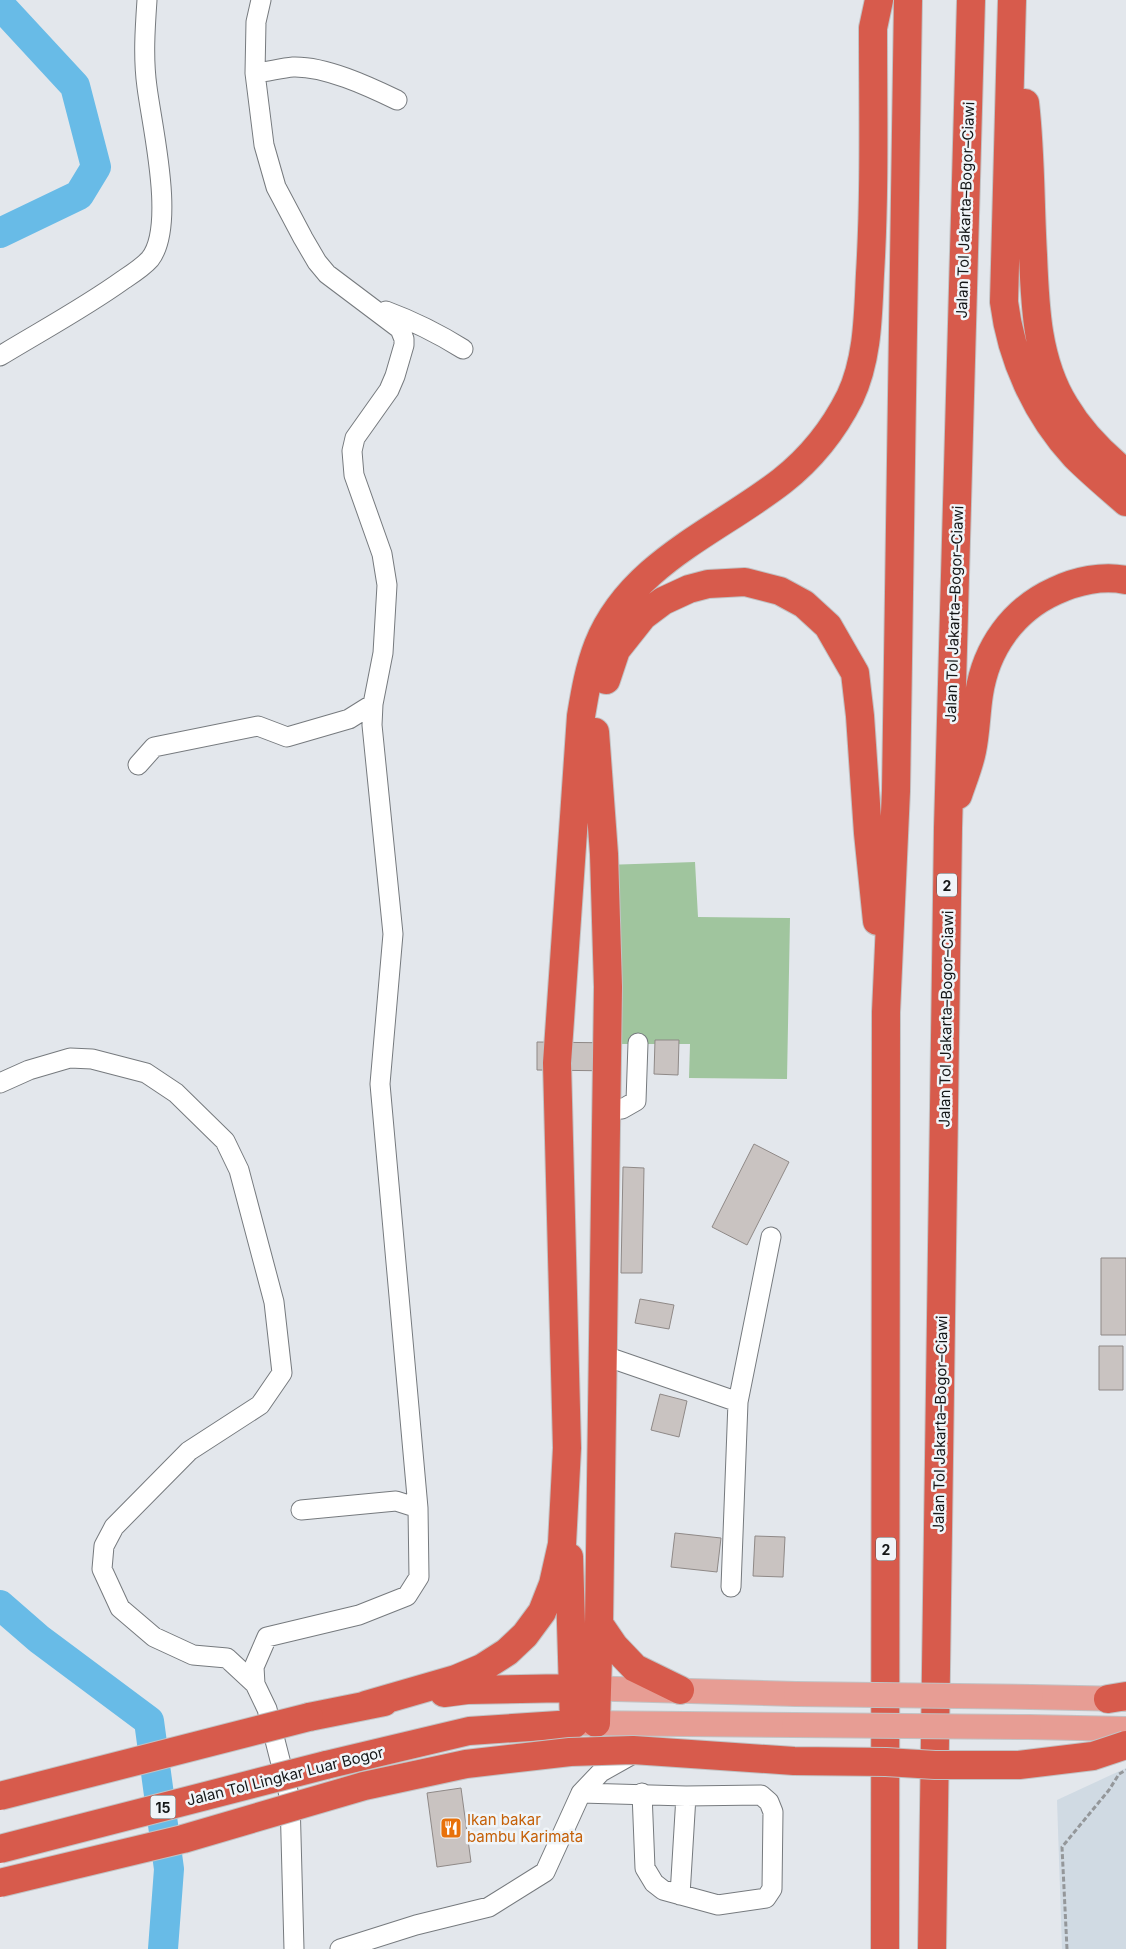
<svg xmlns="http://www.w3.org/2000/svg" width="1126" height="1949" font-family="Inter,sans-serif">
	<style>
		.built { fill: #d0dae3 }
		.green { fill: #a0c59e }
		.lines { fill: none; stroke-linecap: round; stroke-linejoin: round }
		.river { stroke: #68bbe7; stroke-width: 30 }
		.building { fill: #c9c3c1; stroke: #8f8987 }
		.minor-casing { stroke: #767a7e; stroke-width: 21 }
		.major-casing { stroke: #c2c2c3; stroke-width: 26 }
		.highway-casing { stroke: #c2c2c3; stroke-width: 30 }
		.path { stroke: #94979a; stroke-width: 3; stroke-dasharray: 5 2.5; stroke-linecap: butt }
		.minor { stroke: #fff; stroke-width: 19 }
		.major { stroke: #e79d94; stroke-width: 24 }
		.highway { stroke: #d75b4c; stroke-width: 28 }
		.major-bridge-casing { stroke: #c2c2c3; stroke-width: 26; stroke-linecap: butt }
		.highway-bridge-casing { stroke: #c2c2c3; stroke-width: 30; stroke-linecap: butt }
		.major-bridge { stroke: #e79d94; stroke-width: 24 }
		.highway-bridge { stroke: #d75b4c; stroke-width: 28 }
		.labels { text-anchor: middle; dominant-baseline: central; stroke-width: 5; stroke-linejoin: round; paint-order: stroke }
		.shield { fill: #f0f5f9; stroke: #56595b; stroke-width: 1 }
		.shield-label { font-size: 14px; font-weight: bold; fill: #141617 }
		.street-label { font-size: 15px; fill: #141617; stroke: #f0f5f9 }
		.food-label { font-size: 15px; fill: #c56008; stroke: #f0f5f9; text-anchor: start }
	</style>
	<rect width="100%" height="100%" fill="#e3e7ec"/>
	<!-- built -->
	<path class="built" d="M1126,1768V1949H1062L1057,1800Z"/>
	<!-- green -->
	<path class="green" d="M695,862L698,917L790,918L787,1079L689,1078L690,1044H607L605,865Z"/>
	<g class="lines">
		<!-- river -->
		<path class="river" d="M0,5L75,86L96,167L79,195L0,233
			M0,1605L39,1639L149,1721L169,1869L163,1949"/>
	</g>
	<!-- building -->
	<path class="building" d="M655,1040H679L678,1075L654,1074Z
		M537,1042L620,1043V1071L537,1070Z
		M754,1144L789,1162L747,1245L712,1227Z
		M623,1167L644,1168L642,1273H621Z
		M1101,1258H1126V1335H1101Z
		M640,1299L674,1305L669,1329L635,1323Z
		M1099,1346H1123V1390H1099Z
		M660,1394L687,1401L679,1437L651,1430Z
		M675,1533L721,1538L717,1572L671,1567Z
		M755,1536L785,1537L783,1577L753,1576Z
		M461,1788L471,1862L437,1867L427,1793Z"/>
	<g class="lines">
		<!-- minor casing -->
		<g class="minor-casing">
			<path id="minor" d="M255,73C267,72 281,68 293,67C325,66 368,86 397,100
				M386,311C413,321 439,334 463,349
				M0,356C41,331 84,308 123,280C132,274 143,267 150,259C176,226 152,127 147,87C143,58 145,29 147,0
				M138,765L154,747L258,726L287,737L349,719L373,704
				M0,1083L29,1070L70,1058L92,1059L146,1073L176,1093L225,1141L239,1170L274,1302L282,1373L260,1405L189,1451L114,1527L104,1546L102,1569L120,1608L154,1637L193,1655L227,1658L255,1684L267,1709L290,1799L294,1949
				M606,1110L622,1109L636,1101L638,1043
				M602,1355L738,1402
				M301,1510L396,1501L418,1508
				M731,1587L738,1402L771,1237
				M255,1684L254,1667L267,1637L359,1615L407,1596L419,1577L418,1508L380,1084L393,934L372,725L373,704L383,653L387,585L382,554L354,475L352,451L355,438L389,390L395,376L404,345V339L400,329L327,274L317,262L303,238L276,187L264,145L255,73L256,22L261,0
				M581,1793L686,1796L761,1795L769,1802L773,1812L772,1889L766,1898L718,1905L663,1890L654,1883L645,1868L642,1793
				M680,1895L686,1796
				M340,1949L416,1925L489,1907L545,1872L581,1793L601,1772L633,1754L635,1751"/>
		</g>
		<!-- major casing -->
		<g class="major-casing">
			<path id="major" d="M579,1688L796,1694
				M1031,1697L1126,1699
				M579,1723L794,1725
				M1029,1727L1126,1729"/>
		</g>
		<!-- highway casing -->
		<g class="highway-casing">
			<path id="highway" d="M1012,0L1004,302C1011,358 1036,414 1075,456C1091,472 1109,487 1126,502
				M1025,103C1031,154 1030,205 1033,255C1035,307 1037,361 1065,406C1081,433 1102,454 1126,473
				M606,680L616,650L643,616L663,601L689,589L708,584L745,582L780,591L804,604L828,626L855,673L860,716L868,833L877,921
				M595,732L604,854L608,987L599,1624L596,1723
				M958,795C963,780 969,766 972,751C976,732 976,713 979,694C986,648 1013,610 1055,591C1076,581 1103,575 1126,580
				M599,1624L614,1646L635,1668L680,1690
				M444,1693L467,1690L572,1688
				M1108,1699L1126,1696
				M366,1705L456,1679L482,1668L507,1652L525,1635L542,1612L553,1584L562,1544L567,1448L557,1063L581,716C585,692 589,668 598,645C630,564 718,531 782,481C810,459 834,429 850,397C868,359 868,315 870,274C875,192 873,110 873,28L879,0
				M309,1717L384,1702
				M326,1765L469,1731L574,1724L569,1557
				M885,1949L886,1012L896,791L908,0
				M932,1949L948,828L971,0"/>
		</g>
		<!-- path -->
		<path class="path" d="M1067,1949L1062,1847L1109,1790L1119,1774L1126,1770"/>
		<!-- minor -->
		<use href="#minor" class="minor"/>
		<!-- major -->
		<use href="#major" class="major"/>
		<!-- highway -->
		<use href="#highway" class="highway"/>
		<!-- major-bridge casing -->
		<g class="major-bridge-casing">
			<path id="major-bridge" d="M796,1694L1031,1697
				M794,1725L1029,1727"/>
		</g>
		<!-- highway-bridge casing -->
		<g class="highway-bridge-casing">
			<path id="highway-bridge" d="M0,1796L309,1717
				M0,1849L326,1765
				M0,1883L183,1839L364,1786L466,1764L570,1752L633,1750L794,1761L886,1762L935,1765H1019L1093,1756L1126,1745"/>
		</g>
		<!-- major-bridge -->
		<use href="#major-bridge" class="major-bridge"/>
		<!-- highway-bridge -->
		<use href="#highway-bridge" class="highway-bridge"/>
	</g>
	<!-- icons -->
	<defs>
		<g id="restaurant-square" transform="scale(1.125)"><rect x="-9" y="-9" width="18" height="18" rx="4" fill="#e8710a" stroke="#f0f5f9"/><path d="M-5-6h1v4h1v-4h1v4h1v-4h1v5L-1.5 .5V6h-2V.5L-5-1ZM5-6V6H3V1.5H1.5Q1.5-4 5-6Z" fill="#fff"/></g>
	</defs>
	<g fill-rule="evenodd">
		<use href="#restaurant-square" x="451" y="1828"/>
	</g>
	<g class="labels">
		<!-- shield labels -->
		<g class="shield">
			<rect x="937" y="873.5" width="20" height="23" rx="4"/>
			<rect x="876" y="1537.5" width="20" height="23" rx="4"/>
			<rect x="150.5" y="1795.5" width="25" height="23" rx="4"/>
		</g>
		<g class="shield-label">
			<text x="947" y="885">2</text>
			<text x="886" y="1549">2</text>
			<text x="163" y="1807">15</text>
		</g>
		<!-- street labels -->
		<g class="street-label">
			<text transform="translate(965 210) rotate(-88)">Jalan Tol Jakarta–Bogor–Ciawi</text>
			<text transform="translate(954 614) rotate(-88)">Jalan Tol Jakarta–Bogor–Ciawi</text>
			<text transform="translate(946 1019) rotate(-89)">Jalan Tol Jakarta–Bogor–Ciawi</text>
			<text transform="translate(940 1424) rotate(-89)">Jalan Tol Jakarta–Bogor–Ciawi</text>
			<text transform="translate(285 1776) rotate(-14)">Jalan Tol Lingkar Luar Bogor</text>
		</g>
		<!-- food labels -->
		<g class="food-label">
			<text x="467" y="1819">Ikan bakar<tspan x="467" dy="17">bambu Karimata</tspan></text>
		</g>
	</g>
</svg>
